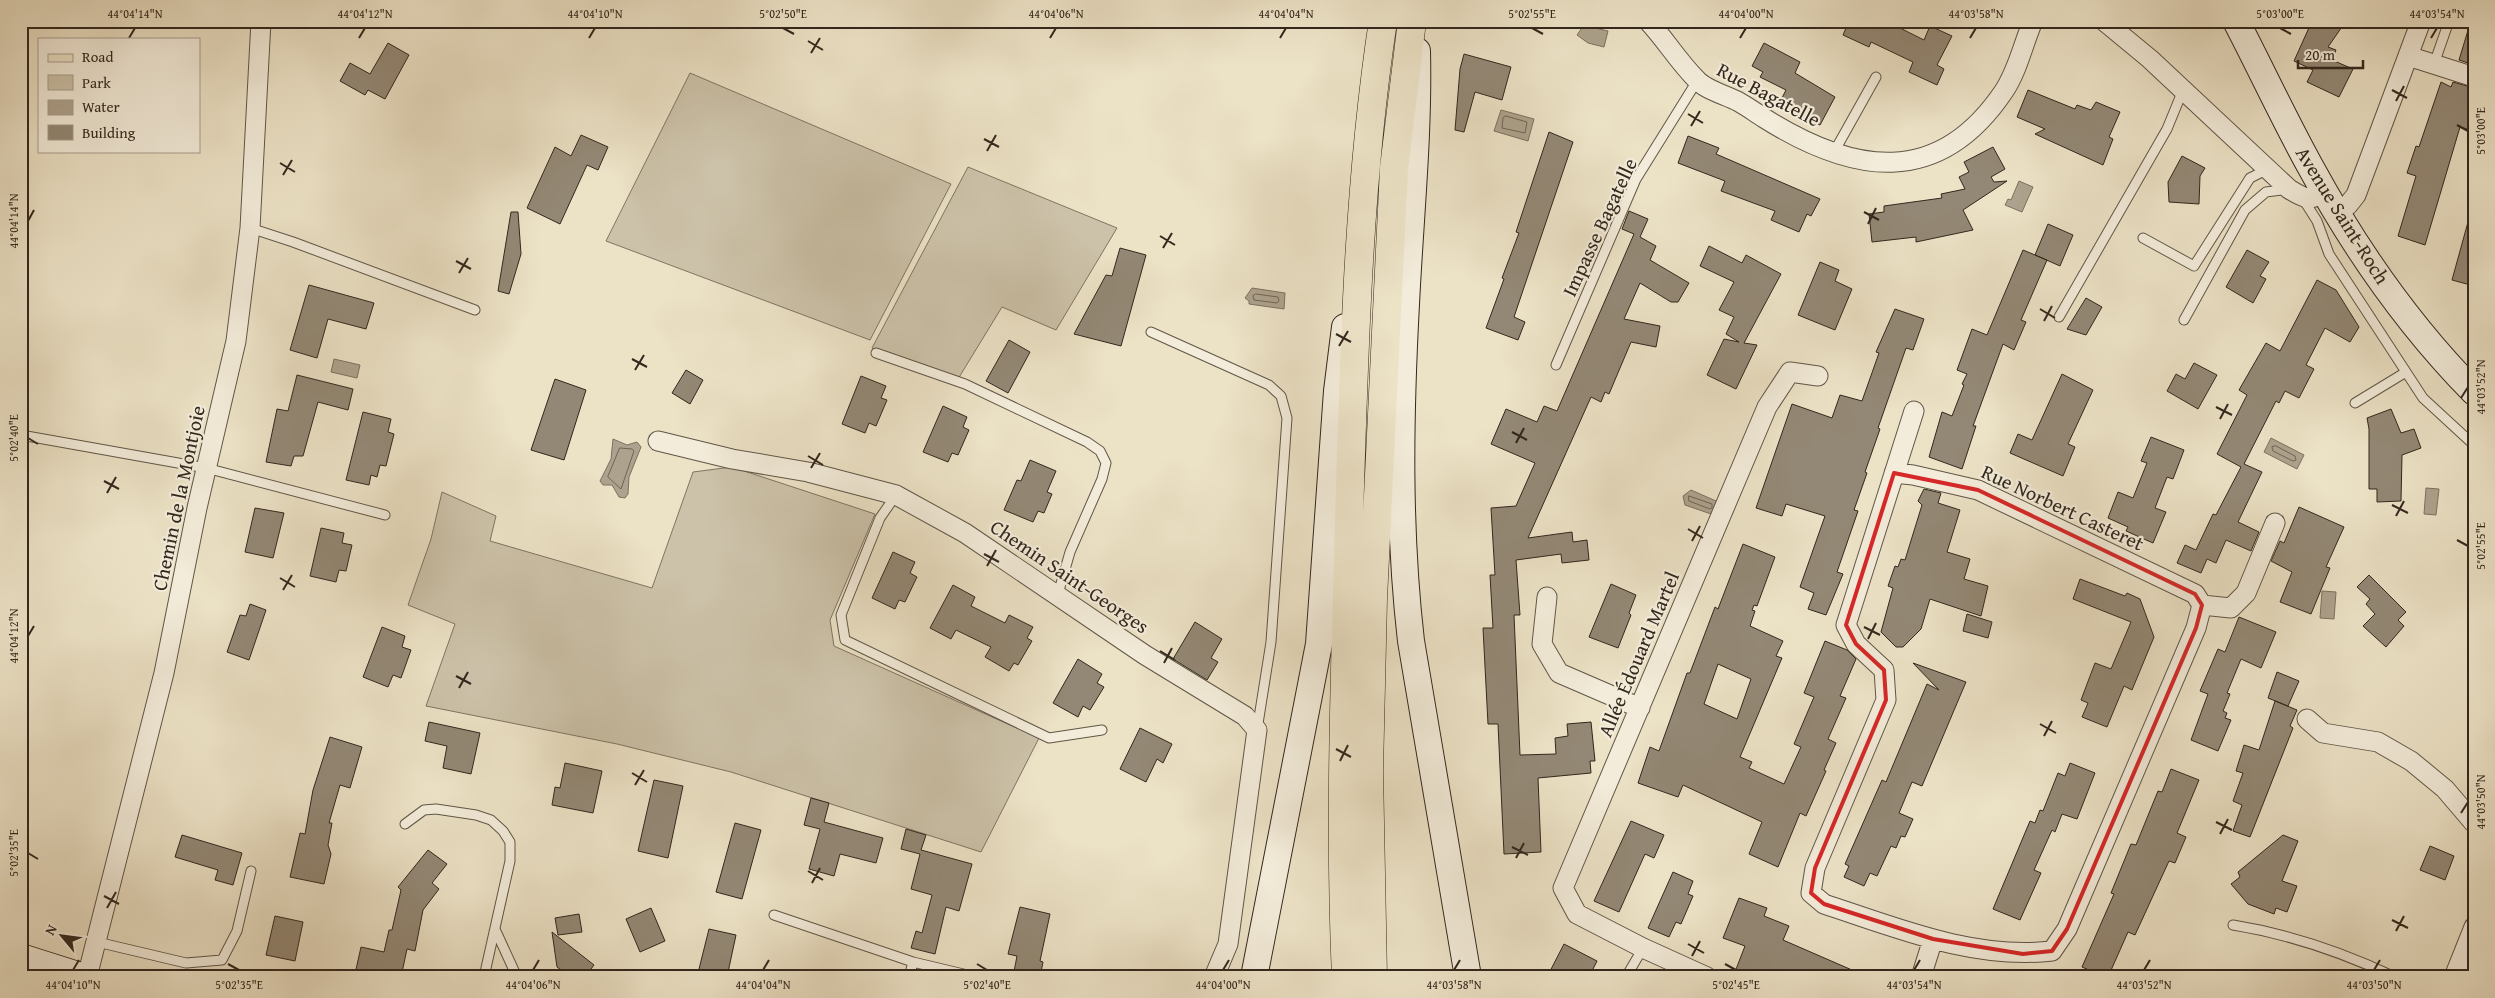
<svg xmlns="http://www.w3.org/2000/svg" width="2495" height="998" font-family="'Gentium Book Plus',serif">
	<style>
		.green { fill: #ccc2a9; stroke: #7f7463 }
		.water { fill: #ada28d; stroke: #7c7160 }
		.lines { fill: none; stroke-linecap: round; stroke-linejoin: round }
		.shore { stroke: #706455; stroke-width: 1 }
		.building { fill: #938875; stroke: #32271d; fill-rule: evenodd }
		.lane-casing { stroke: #605647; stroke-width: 11 }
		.street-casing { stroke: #605647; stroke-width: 21 }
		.secondary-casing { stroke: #32271d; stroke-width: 28 }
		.primary-casing { stroke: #32271d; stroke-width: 29 }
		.lane { stroke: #f3ecda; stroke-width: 9 }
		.street { stroke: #f3ecda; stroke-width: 19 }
		.secondary { stroke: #f3ecda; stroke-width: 26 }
		.primary { stroke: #ece2c6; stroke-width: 28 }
		.marked { fill: none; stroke: #d62828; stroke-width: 4; stroke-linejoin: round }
		.ticks { fill: none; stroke: #32271d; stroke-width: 2 }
		.labels { text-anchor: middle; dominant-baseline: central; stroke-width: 4.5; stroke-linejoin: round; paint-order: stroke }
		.street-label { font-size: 20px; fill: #32271d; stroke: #f3ecda }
		.neatline { fill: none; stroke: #32271d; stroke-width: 2 }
		.ticks-label { font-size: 12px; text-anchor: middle; fill: #32271d }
	</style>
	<rect width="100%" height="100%" fill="#ece2c6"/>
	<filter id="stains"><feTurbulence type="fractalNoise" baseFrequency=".004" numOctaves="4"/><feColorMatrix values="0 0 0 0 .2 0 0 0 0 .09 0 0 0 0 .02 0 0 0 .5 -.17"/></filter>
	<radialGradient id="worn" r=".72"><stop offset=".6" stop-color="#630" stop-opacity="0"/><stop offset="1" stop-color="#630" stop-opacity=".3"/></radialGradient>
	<!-- green -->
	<path class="green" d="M690,73L951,184L870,340L606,241Z
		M968,167L1117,228L1056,330L1002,307L958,379L872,348Z
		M732,467L875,514L830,620L834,646L1039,738L981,852L731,772L617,744L426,706L455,624L408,605L431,539L442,492L496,516L490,541L652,588L693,472Z"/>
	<!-- water -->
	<path class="water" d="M1586,22L1595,28L1608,31L1604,47L1588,43L1577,35Z
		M1501,110L1534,119L1528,141L1494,131Z
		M2019,181L2033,187L2022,212L2005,205L2008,199L2011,200Z
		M1252,288L1285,293L1284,309L1249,304V301L1245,298Z
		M334,359L360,365L357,378L331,372Z
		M2271,438L2304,455L2297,469L2264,452Z
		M613,439L627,445L637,442L641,447L629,477L628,494L625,498L619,497L612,485H603L600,481L611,459Z
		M2426,488L2439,489L2436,515L2424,514Z
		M1691,490L1716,501L1718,504L1711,514L1685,505L1683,496Z
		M2322,591L2336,592L2334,619L2320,618Z"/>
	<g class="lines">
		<!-- shore -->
		<path class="shore" d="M1506,116L1527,122L1525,133L1502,128L1503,118Z
			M1256,294L1278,297L1279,301L1277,303L1254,300L1253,296Z
			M2276,446L2295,456L2296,460L2293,461L2273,451L2272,447Z
			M620,448L632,449L634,451L621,489L608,477Z
			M1689,496L1712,504V508L1710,509L1689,501Z"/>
	</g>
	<!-- building -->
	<path class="building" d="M1849,21H1886L1924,40L1930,26L1952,36L1937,65L1944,69L1937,85L1909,72L1913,62L1871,42L1869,47L1843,35Z
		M2312,21H2346L2328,47L2336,50L2332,60L2353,69L2339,97L2307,82L2313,70L2294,61Z
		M2469,27L2474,28V65L2459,60Z
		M388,43L409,55L385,99L368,90L365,95L340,81L350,63L370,74Z
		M1764,43L1800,62L1795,73L1835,97L1820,125L1779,104L1786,90L1760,77L1763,72L1752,66Z
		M1464,54L1511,67L1502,100L1475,92L1464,132L1455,130L1460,69Z
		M2441,82L2451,87L2453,82L2474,88V131L2460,127L2425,245L2398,236L2416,176L2407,173L2416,146L2419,147Z
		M2028,90L2075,109L2077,105L2091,110L2096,102L2120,112L2109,137L2113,139L2103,165L2035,134L2045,129L2017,117Z
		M1549,132L1573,142L1514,317L1525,322L1518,340L1486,328L1504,279L1502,278L1519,233L1516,232Z
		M581,135L608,147L598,170L587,165L560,224L527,208L555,147L571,156Z
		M1688,136L1719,148L1716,154L1820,199L1811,216L1807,214L1799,232L1771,220L1775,211L1721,191L1725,181L1678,163Z
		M1993,147L2005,169L1991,177L1994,182L2007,181L1963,210L1973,230L1916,242V237L1872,242L1869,214L1884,212V206L1942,198L1941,194L1965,189L1959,177L1969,172L1964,162Z
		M2182,156L2205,168L2200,176L2199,204L2169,202L2168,182Z
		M1629,211L1648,219L1640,237L1656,246L1650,260L1689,283L1678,302H1671L1640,283L1624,319L1660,326L1656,347L1631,342L1609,394L1605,392L1601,402L1591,397L1528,538L1572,532L1573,542L1587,540L1589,560L1562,563L1561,554L1516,560L1520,615H1514L1520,755L1556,754L1555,738L1568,736L1567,724L1591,722L1595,761H1590L1591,773L1538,778L1541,852L1504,854L1498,724H1488L1483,628H1493L1490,575H1495L1491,508L1516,506L1535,463L1491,444L1506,409L1537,422L1544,406L1557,411L1634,234L1622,229Z
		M511,212H518L521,254L509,294L498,291Z
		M2468,222L2474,223V286L2452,280Z
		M2048,224L2073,235L2060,266L2035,255Z
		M1709,246L1742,263L1746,255L1781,274L1744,343L1757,345L1736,389L1707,375L1724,339L1739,342L1726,334L1734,317L1719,310L1734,282L1700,266Z
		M1120,248L1146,255L1121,346L1074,334L1106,275L1112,276Z
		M2023,250L2047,260L2021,320L2026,322L2014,350L2003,344L1973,426H1976L1962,469L1929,457L1942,412L1952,416L1964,385L1962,384L1967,374L1957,370L1972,329L1987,335Z
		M2247,250L2269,262L2260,276L2266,279L2253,303L2226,287Z
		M1820,262L1839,270L1835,281L1852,289L1835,330L1798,315Z
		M2317,280L2336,290L2359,327L2350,342L2325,328L2306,365L2314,369L2299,398L2285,391L2279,403L2276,401L2244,464L2262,472L2238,522L2259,532L2251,551L2226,540L2216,563L2207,559L2201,573L2177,563L2185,545L2196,550L2213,514L2216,515L2241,467L2217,454L2247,395L2239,390L2266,343L2280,351Z
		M309,285L374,303L366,329L328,319L317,358L290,350Z
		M2086,298L2102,307L2086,335L2067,329Z
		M1895,309L1924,319L1913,350L1906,348L1878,428L1880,429L1865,472L1867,473L1854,510L1858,511L1837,572L1843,574L1826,615L1808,609L1814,593L1800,587L1825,516L1786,504L1782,516L1756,508L1792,404L1832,418L1840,395L1862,401L1879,353L1876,352Z
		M1009,340L1030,352L1008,393L986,381Z
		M2194,363L2217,375L2198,409L2167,391L2176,374L2185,379Z
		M686,370L703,380L690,404L672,393Z
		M2062,374L2093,390L2068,444L2075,447L2063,476L2010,453L2018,434L2032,440Z
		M297,375L353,389L348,410L318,402L303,456H294L291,466L266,462L277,409L288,411Z
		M861,376L886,386L881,398L887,400L876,426L869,423L865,433L842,424Z
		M555,379L586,390L564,460L531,450Z
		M943,406L967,417L963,427L969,430L958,455L952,453L948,462L923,452Z
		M2391,409L2401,433L2414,429L2421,448L2402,455L2401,501L2377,502V489H2369V429L2367,418Z
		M363,412L391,419L388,432L394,434L386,466L380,465L377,477L371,475L369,485L346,480Z
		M2151,437L2184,450L2173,479L2167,477L2155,508L2166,512L2153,543L2126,531L2128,527L2108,518L2118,492L2133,498L2147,463L2141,461Z
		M1030,460L1056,471L1047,492L1052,494L1044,513L1038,511L1033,522L1004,510L1017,480L1021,481Z
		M1924,489L1941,493L1938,503L1960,510L1947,552L1970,559L1964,579L1988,586L1981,616L1930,599L1921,629L1903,647H1896L1881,632L1893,588L1888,586L1895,566L1898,567L1901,559L1905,560L1922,505L1918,501Z
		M2299,507L2344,527L2326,567L2330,568L2311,614L2280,602L2292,572L2271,561L2280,541L2284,543Z
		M255,508L284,513L273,558L245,552Z
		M321,528L344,533L342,543L352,545L346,571L339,570L336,582L310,576Z
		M1743,544L1775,557L1757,606L1754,605L1752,610L1755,611L1750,626L1783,641L1776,656L1782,658L1740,757L1752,762L1749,768L1784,784L1801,747L1794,744L1814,697L1804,693L1825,641L1847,650L1856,659L1840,696L1846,698L1828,739L1836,743L1824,770L1826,771L1806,816L1800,813L1778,867L1749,854L1762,822L1683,785L1678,797L1638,783L1650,747L1659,751L1687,673H1690L1715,607L1718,609ZM1718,664L1751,679L1737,719L1704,704Z
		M893,552L915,562L910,573L917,577L905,602L899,600L895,609L872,598Z
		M2369,575L2406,612L2398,620L2404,626L2386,647L2363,626L2375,614L2366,604L2370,599L2357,587Z
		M2080,579L2125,596L2127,593L2140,599L2154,637L2132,690L2124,686L2107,727L2082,717L2088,703L2081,700L2095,663L2111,669L2131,622L2073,599Z
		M1611,584L1636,595L1629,613L1631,615L1618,648L1589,637Z
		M953,585L975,597L971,606L1005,623L1009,615L1033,627L1027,638L1032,641L1018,665L1014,663L1009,671L985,657L991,647L956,630L951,639L930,628Z
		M250,604L266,610L249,660L227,652L240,615L246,616Z
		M1967,614L1992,622L1988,638L1963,631Z
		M2239,617L2276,632L2261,668L2241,659L2227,693L2230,694L2223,711L2227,713L2225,718L2231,720L2218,751L2191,740L2208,694L2200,691L2218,649L2225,652Z
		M1195,622L1222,639L1211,658L1218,662L1207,680L1173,659Z
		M382,627L405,636L402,647L411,650L401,678L393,675L388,687L363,677Z
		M1078,659L1102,674L1097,683L1104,687L1090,710L1083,706L1078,717L1053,703Z
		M1913,663L1966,682L1922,786L1912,782L1899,813L1913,819L1905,837L1901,836L1896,848L1891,846L1877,876L1870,873L1864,886L1844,877L1849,866L1845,864L1882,780L1886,782L1927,684L1939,690Z
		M2277,672L2299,681L2288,706L2268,698Z
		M2275,701L2297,710L2290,726L2293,728L2250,837L2233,831L2242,805L2233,801L2243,773L2236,771L2244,745L2259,750Z
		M429,722L480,733L471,774L443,768L447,746L425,741Z
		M1140,728L1172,744L1163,763L1157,759L1146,782L1120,769Z
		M330,737L362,747L350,788L340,785L329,823H332L328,845L331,854L324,884L290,877L300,833L305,834L313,790Z
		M565,763L602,771L593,813L552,805L555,787L560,788Z
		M2070,763L2095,773L2077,819L2062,814L2055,832L2052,830L2034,870L2041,873L2020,920L1993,909L2030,821L2035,823L2040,810L2043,811L2058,773L2065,776Z
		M2171,769L2199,780L2177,833L2186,837L2175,863L2169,861L2135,935L2128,932L2108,977H2105L2082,967L2114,894L2111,893L2131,844L2136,845L2158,791L2162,792Z
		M654,780L683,786L668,858L638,851Z
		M811,798L829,803L824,822L883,838L876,863L840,854L834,876L809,869L820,829L804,825Z
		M1631,821L1664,835L1654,858L1645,854L1619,912L1594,901Z
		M735,823L761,830L742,899L716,892Z
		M906,829L926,835L921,850L972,864L959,911L946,907L935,954L911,948L916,931L922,933L932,895L911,889L920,854L901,849Z
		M182,835L242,853L233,885L215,880L218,870L175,857Z
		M2283,835L2298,841L2282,881L2297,886L2287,912L2276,908L2274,914L2248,904L2231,884L2240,877L2238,872Z
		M2430,846L2454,856L2445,880L2420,870Z
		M428,850L447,864L432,883L439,889L423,910L415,951L407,949L401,977H369L355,974L361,947L384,952L389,930H392L401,890L398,887Z
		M1673,872L1693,881L1688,894L1693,896L1681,924L1676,922L1669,937L1648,928Z
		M1739,898L1767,908L1764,916L1789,926L1783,940L1868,977H1773L1758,971L1755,977H1733L1745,946L1723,938Z
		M1020,907L1050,914L1040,961L1043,962L1040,977H1013L1017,956L1008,954Z
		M651,908L665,941L640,952L626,919Z
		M579,914L582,932L558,935L555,918Z
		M275,916L303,922L295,961L266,955Z
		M709,929L736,935L727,977H697Z
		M552,932L594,965L585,977H570L557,967Z
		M1564,944L1597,961L1589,977H1547Z"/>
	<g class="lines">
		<!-- lane casing -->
		<g class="lane-casing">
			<path id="lane" d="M2434,64L2449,21
				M1834,152L1876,77
				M2303,199L2317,221L2329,254L2423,398L2474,445
				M250,228L293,242L475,310
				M2143,238L2194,266L2250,178L2268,169
				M2059,317L2167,129L2183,90
				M2184,320L2245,210L2266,192L2289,189
				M1151,332L1269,385L1281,396L1287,418L1271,642L1257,730
				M876,353L965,384L1087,442L1100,451L1106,463L1102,479L1070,552L1058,594
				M1556,365L1636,179L1697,81
				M2355,403L2406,372
				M21,435L206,468L385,515
				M896,495L880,518L841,615L845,640L1049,738L1102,730
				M405,824L424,810L436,809L476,815L491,820L503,831L510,842V861L484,977
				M774,915L913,962L909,977
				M2233,925C2289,934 2344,953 2395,977
				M495,929L517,977
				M97,942L186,963L222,960L237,931L251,871
				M913,962L976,977
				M1626,977L1643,948"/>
		</g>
		<!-- street casing -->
		<g class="street-casing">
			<path id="street" d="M1648,21C1665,39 1678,61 1696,79C1705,90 1726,95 1739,102C1748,107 1756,113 1764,118C1853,174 1938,189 2004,91C2018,70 2023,44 2033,21
				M2104,21L2150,59L2289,189C2305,199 2309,201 2326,193
				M2408,56L2474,77
				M2338,213L2348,205L2356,195L2421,21
				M658,441L732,459L808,472L896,495L965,533L1145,655L1245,716L1257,730L1228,944L1214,977
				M1894,473L1913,475L1978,490L2195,594L2202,605L2196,628L2067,929L2052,951C1974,960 1897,928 1824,904L1811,893L1815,868L1886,700L1884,670L1856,644L1846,625L1914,411
				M1547,597L1542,644L1559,673L1640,708
				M2202,605L2231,608L2246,593L2275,523
				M2307,719L2323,733L2378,742L2411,761L2445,789L2474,823
				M87,977L164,673L197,508L236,341L250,228L261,21
				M1707,977L1643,948L1577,914L1563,888L1767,407L1790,372L1818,376
				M1921,977L1933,939
				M2454,977L2474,927"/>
		</g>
		<!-- secondary casing -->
		<g class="secondary-casing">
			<path id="secondary" d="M2236,21C2261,69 2284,119 2310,166C2354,247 2409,326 2474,392
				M1417,51C1419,136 1410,220 1406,304C1400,417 1398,529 1411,641L1468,977
				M21,957L84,977
				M1254,977L1319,644L1337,391L1345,327"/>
		</g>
		<!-- primary casing -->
		<g class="primary-casing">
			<path id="primary" d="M1346,977C1339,824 1345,673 1349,520C1354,355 1358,185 1383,21
				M1373,977L1369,771L1373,599L1394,168L1412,21"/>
		</g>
		<!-- lane -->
		<use href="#lane" class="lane"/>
		<!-- street -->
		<use href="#street" class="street"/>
		<!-- secondary -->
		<use href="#secondary" class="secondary"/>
		<!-- primary -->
		<use href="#primary" class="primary"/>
	</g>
	<!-- marked area -->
	<path class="marked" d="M1894,473L1978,490L2195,594L2202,605L2196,628L2067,929L2052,951L2023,954L1933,939L1824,904L1811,893L1815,868L1886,700L1884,670L1856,644L1846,625Z"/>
	<!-- ticks -->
	<path class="ticks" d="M783,28L794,34M1532,28L1543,34M2280,28L2291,34M129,38L135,28M359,38L365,28M589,38L595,28M1050,38L1056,28M1280,38L1286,28M1740,38L1746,28M1970,38L1976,28M2431,38L2437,28M808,41L823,50M811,53L820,38M2392,90L2407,98M2396,101L2404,86M1688,114L1703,123M2457,125L2468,131M1691,126L1700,111M984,139L999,147M987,151L996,135M280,163L295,172M283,175L292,160M1864,212L1879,220M28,221L34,210M1868,224L1876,208M1160,236L1175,245M1163,248L1172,233M456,261L471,269M459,273L468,258M2040,309L2055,318M2044,321L2052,306M1336,334L1351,342M1339,346L1348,331M632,359L647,367M635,370L644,355M2461,398L2468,387M2216,407L2232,415M2220,419L2228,404M1512,432L1527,440M28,438L38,444M1516,443L1524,428M808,456L823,465M811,468L820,453M104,481L119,489M107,493L116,477M2392,505L2408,513M2396,516L2404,501M1688,529L1703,538M2457,540L2468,546M1692,541L1700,526M984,554L999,562M987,566L996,550M280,578L295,587M283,590L292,575M1864,627L1880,635M28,636L34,626M1868,639L1876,623M1160,651L1175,660M1164,663L1172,648M456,676L471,684M459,688L468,672M2040,724L2056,733M2044,736L2052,721M1336,749L1351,757M1340,761L1348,745M632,773L647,782M635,785L644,770M2461,813L2468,802M2216,822L2232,830M2220,834L2228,819M1512,847L1528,855M28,853L38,859M1516,858L1524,843M808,871L823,880M812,883L820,868M104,896L119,904M107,908L116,892M2392,920L2408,928M2396,931L2404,916M1688,944L1704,953M1692,956L1700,941M228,964L239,970M977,964L987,970M1725,964L1736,970M73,970L79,960M533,970L539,960M763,970L769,960M1223,970L1229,960M1454,970L1460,960M1914,970L1920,960M2144,970L2150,960M2374,970L2380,960"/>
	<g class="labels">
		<!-- street labels -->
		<g class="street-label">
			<text transform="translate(1769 94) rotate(28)">Rue Bagatelle</text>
			<text transform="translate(2343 215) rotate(58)">Avenue Saint-Roch</text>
			<text transform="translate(1599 227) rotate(-65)">Impasse Bagatelle</text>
			<text transform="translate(178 498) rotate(-78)">Chemin de la Montjoie</text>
			<text transform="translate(2063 507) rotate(25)">Rue Norbert Casteret</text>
			<text transform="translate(1070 576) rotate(34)">Chemin Saint-Georges</text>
			<text transform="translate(1638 654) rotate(-67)">Allée Édouard Martel</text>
		</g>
	</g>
	<!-- margin -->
	<rect width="2495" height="998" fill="none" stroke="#ece2c6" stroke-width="55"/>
	<!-- legend -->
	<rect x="38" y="38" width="162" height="115" fill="#f3ecda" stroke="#a69d8e"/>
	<rect x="48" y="54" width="25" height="8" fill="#ece2c6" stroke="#a69d8e"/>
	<text x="82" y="62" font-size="15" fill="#32271d">Road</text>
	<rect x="48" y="75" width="25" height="15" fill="#ccc2a9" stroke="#a69d8e"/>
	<text x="82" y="88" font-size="15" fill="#32271d">Park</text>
	<rect x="48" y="100" width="25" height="15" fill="#ada28d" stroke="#a69d8e"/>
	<text x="82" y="112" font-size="15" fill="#32271d">Water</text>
	<rect x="48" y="125" width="25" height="15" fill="#938875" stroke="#a69d8e"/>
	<text x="82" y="138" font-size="15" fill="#32271d">Building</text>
	<!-- north arrow -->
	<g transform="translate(62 936) rotate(299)" stroke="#f3ecda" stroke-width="4" paint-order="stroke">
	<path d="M0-4L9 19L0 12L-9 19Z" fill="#32271d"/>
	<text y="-8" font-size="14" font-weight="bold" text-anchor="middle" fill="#32271d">N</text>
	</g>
	<!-- scale -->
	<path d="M2298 60v8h65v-8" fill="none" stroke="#32271d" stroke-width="2.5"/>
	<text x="2305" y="60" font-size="15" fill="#32271d" stroke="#f3ecda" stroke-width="4" paint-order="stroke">20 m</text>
	<rect x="28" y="28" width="2440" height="942" class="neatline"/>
	<g class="ticks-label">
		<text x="135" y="18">44°04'14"N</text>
		<text x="365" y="18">44°04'12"N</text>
		<text x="595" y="18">44°04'10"N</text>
		<text x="783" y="18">5°02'50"E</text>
		<text x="1056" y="18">44°04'06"N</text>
		<text x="1286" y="18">44°04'04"N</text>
		<text x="1532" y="18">5°02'55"E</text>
		<text x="1746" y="18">44°04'00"N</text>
		<text x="1976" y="18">44°03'58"N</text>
		<text x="2280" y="18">5°03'00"E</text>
		<text x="2437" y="18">44°03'54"N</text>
		<text transform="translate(2481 131) rotate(-90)" y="4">5°03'00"E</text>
		<text transform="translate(14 221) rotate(-90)" y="4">44°04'14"N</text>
		<text transform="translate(2481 387) rotate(-90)" y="4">44°03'52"N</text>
		<text transform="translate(14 438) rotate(-90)" y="4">5°02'40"E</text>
		<text transform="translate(2481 546) rotate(-90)" y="4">5°02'55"E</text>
		<text transform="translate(14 636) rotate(-90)" y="4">44°04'12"N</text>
		<text transform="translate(2481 802) rotate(-90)" y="4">44°03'50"N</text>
		<text transform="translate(14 853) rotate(-90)" y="4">5°02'35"E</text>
		<text x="73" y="989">44°04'10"N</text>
		<text x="239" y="989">5°02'35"E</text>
		<text x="533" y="989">44°04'06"N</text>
		<text x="763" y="989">44°04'04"N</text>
		<text x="987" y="989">5°02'40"E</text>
		<text x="1223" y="989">44°04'00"N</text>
		<text x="1454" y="989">44°03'58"N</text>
		<text x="1736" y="989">5°02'45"E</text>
		<text x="1914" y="989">44°03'54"N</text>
		<text x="2144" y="989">44°03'52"N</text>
		<text x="2374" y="989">44°03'50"N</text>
	</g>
	<rect width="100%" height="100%" filter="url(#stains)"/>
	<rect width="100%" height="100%" fill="url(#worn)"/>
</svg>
